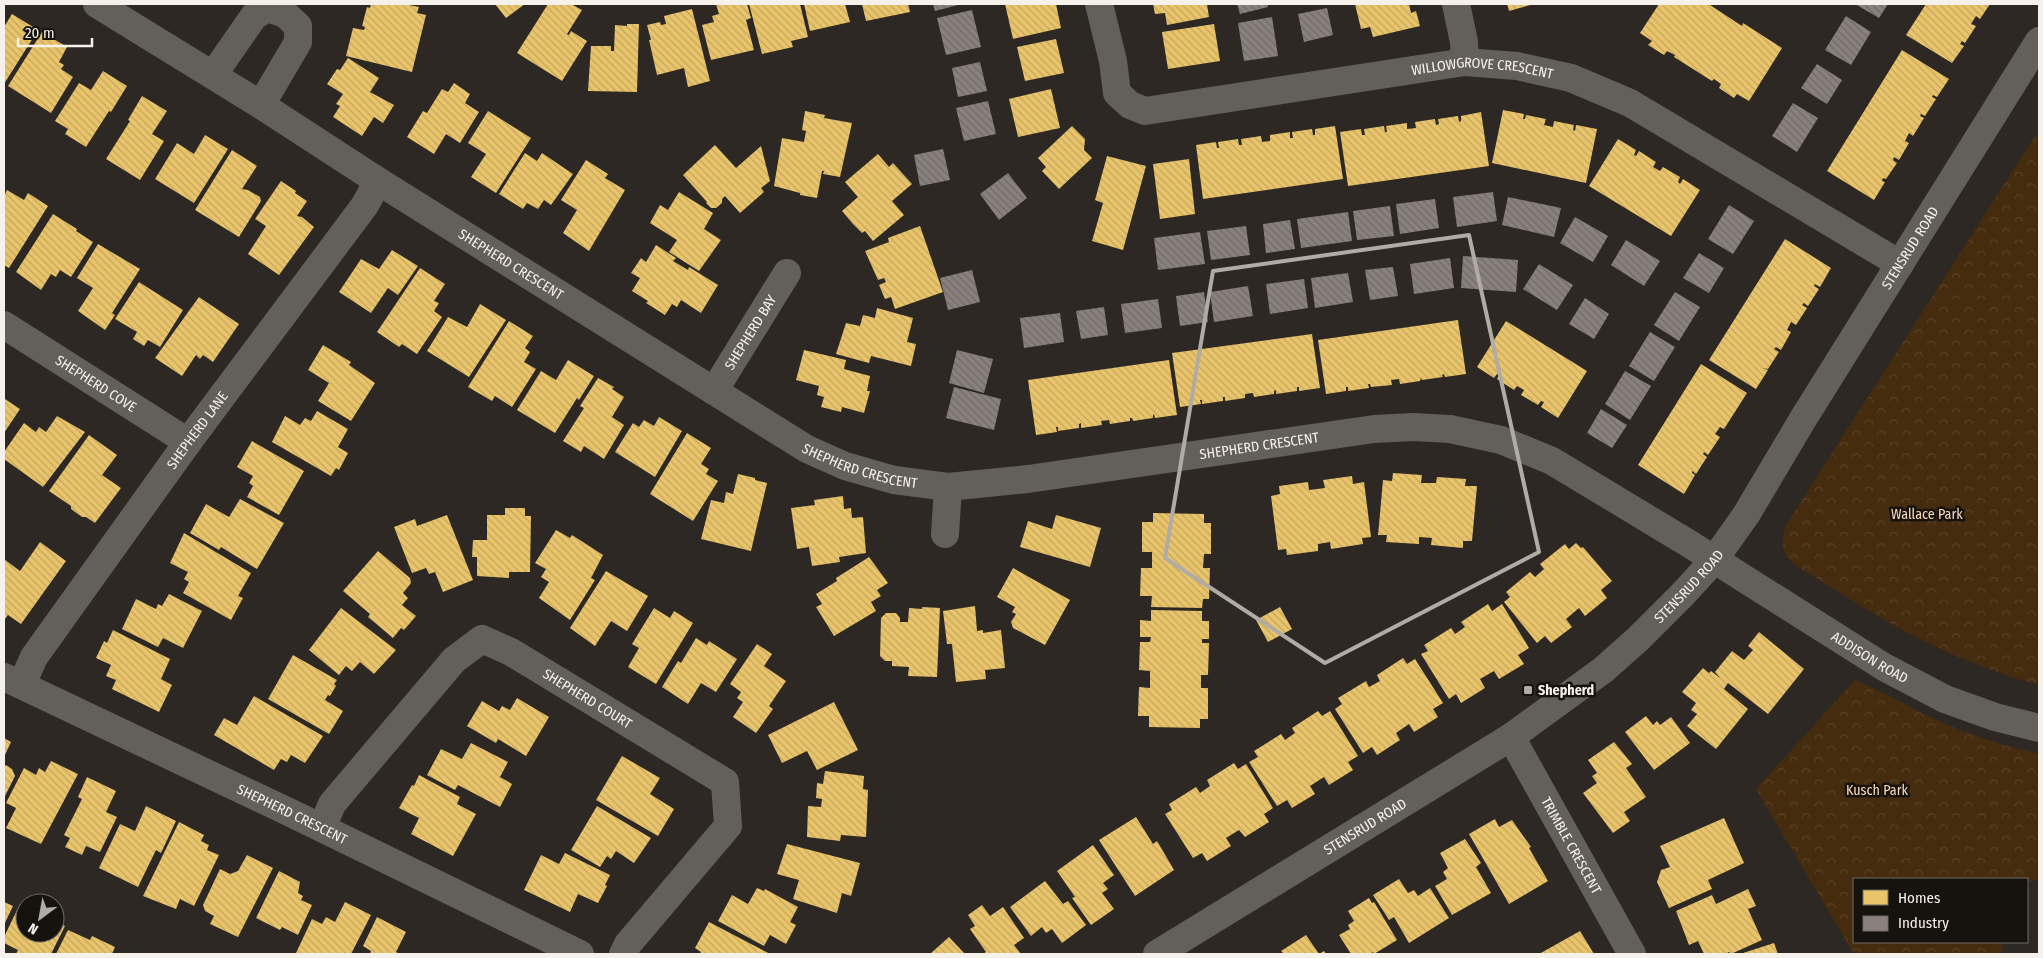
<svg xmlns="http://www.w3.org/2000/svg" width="2043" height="958" font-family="'Fira Sans Condensed',sans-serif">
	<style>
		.park { fill: url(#park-crowns) }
		.homes { fill: url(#homes-back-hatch) }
		.industry { fill: url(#industry-back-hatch) }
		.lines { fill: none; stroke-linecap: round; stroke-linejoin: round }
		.minor { stroke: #635f5b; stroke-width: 28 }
		.tertiary { stroke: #635f5b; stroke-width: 28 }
		.marked { fill: none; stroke: #b0aba5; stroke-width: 4; stroke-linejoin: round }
		.poi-dot { fill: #b0aba5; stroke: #16120e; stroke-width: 2 }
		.labels { text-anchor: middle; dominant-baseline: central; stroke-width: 5; stroke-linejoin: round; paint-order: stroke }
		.street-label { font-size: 14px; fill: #f7f1eb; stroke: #16120e }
		.park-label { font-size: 14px; fill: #fddbba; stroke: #16120e }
		.poi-label { font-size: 14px; font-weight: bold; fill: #f7f1eb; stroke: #16120e; text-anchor: start }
	</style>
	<defs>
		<pattern id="park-crowns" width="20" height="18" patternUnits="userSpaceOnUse" patternTransform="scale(1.25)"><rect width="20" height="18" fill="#462c0e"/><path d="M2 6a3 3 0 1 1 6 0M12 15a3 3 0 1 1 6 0" fill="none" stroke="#584126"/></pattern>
		<pattern id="homes-back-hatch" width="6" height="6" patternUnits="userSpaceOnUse" patternTransform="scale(1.25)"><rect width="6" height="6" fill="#e9c46a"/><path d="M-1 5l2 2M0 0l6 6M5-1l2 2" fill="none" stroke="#c1a561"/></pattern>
		<pattern id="industry-back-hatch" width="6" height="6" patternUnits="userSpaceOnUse" patternTransform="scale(1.25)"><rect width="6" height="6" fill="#8a817c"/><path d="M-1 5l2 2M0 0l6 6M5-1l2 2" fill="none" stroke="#706a66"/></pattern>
	</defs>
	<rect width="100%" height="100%" fill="#2d2824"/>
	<!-- park -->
	<path class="park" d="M2035,136H2039V685C1961,664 1890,626 1823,582C1812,575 1792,566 1786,555C1781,545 1783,535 1786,525Z
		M1855,680C1885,692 1912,709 1941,722C1971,736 2006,746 2039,754V880L2027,881V879H1854V942H2003L2002,954H1854L1756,789Z"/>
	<!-- homes -->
	<path class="homes" d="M371,4H404L419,7L417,13L426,15L412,72L346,56L353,28L364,30L365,27L362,26L367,7L370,8Z
		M495,4H525L506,18Z
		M548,4H571L582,10L567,34L569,35L571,31L587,41L562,81L517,53Z
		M716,4H747L751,18L746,20L754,50L711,60L702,25L714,22L712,16L719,14Z
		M749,4H800L808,37L791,41L793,47L762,54Z
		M804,4H845L850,22L810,31Z
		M862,4H908L910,12L866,21Z
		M1005,4H1056L1061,28L1013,39Z
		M1153,4H1207L1209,17L1167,25L1165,13L1155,14Z
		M1355,4H1409L1411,13L1416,11L1420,26L1373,37L1370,27L1361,29Z
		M1507,4H1534L1509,11Z
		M1659,4H1711L1710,5L1742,26L1743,23L1782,48L1749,101L1737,94L1734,98L1719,88L1721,84L1714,79L1712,81L1674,57L1675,55L1667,51L1664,55L1648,45L1652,41L1640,33Z
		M1926,4H1990L1980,19L1976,16L1971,24L1976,26L1965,43L1962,41L1960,44L1964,46L1952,63L1906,35Z
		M692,9L710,81L688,87L684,68L657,75L649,40H651L647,25L660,22L661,25L666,24L664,16Z
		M12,14L38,30L4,84V27Z
		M627,24H639L637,92L588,91L591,46H611V51H614L615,25L627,26Z
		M1214,24L1220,61L1168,69L1162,32Z
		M42,32L67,47L59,62L64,65L61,69L73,77L51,113L8,86Z
		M1056,39L1064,73L1025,81L1017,47Z
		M1902,50L1949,79L1937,97L1933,95L1932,97L1936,99L1925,116L1921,114L1920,116L1924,118L1913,136L1909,133L1905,141L1909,143L1899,160L1894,157L1893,160L1897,163L1886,179L1883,178L1882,181L1885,182L1874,200L1827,171Z
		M348,58L379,78L370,92L394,105L383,123L374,117L362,136L333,117L340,106L336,104L343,94L327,84L337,69L340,70Z
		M103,71L127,86L111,112L109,111L86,147L65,134L68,129L55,121L79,83L91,90Z
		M454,83L470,94L465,103L479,112L460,143L446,134L434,154L407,137L423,111L427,113L442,89L448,92Z
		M1051,89L1060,128L1018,137L1009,99Z
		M142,96L167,111L152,134L164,141L140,180L106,159L130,121L128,120Z
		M1503,110L1524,114L1523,119H1525L1526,115L1546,119L1544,125L1553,127L1554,121L1574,125L1573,130L1575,131L1576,125L1597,129L1586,183L1492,163Z
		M488,111L531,138L496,193L471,177L486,154L468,143Z
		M805,111L825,115L824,118L852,123L840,177L823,174L824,171H822L817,198L800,195V193L774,186L782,138L804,142L806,131L802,130Z
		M1481,112L1489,166L1348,186L1340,132L1361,129L1362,135H1365L1364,129L1384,126L1385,132H1387L1386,126L1407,123V129L1416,128L1415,122L1435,119L1436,125L1439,124L1438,119L1458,116L1459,122L1461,121V116Z
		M1072,126L1085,139L1084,150L1092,158L1059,189L1042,171L1046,167L1038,158Z
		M1335,126L1343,179L1203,199L1196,145L1216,142L1217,148H1219L1218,142L1238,139L1239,145H1242L1241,139L1261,136L1262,142L1270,141V135L1290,132V138H1293L1292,132L1312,129L1313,135H1315V129Z
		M205,135L228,149L194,203L155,179L177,143L194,154Z
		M1618,139L1636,150L1634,155L1636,156L1639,151L1656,162L1653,167L1660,171L1663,167L1680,177L1678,182L1680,184L1683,179L1700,190L1671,236L1589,186Z
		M715,145L736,168L761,146L770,181L761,188L764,192L740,213L725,196L722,199V203L716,208H711L706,203L707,202L683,175Z
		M232,150L257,166L242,189L248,190L260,197L261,201L239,237L195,210Z
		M525,153L537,161L542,153L573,174L551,205L544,200L538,209L527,203L523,209L499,194Z
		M878,154L889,167L893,163L912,184L892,201L904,215L873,241L865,231L862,233L853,224L842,211L858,197L845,182Z
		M1107,156L1146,166L1123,250L1092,241L1103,203L1095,200Z
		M1189,159L1195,214L1160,219L1153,164Z
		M586,160L608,174L605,178L625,190L589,251L563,233L577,210L561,200Z
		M281,181L296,191L295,193L307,201L297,216L302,217L314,227L279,275L248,254L266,226L255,219Z
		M7,190L24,200L28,193L48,206L9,268L4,265V196Z
		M679,192L713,213L704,229L721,240L699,271L669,252L677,240L650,223L660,205L668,210Z
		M53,214L77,229L76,231L93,242L71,277L60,270L56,277L51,274L41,290L16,272Z
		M920,226L943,292L895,309L891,297L885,299L879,285L886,282L884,278L878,280L865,251L889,242L888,238Z
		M1785,239L1831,268L1820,287L1815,284L1814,286L1819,289L1808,306L1804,303L1802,305L1807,308L1796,325L1791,322L1787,330L1791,332L1781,350L1776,347L1774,349L1779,352L1768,369L1763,368L1768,370L1756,389L1709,360Z
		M98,244L140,269L112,313L115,315L105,330L78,311L93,288L77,278Z
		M656,245L676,258L673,261L688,270L689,267L718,285L701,313L681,300L677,307L672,304L665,315L646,303L648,301L632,291L640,278L631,273L641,258L646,262Z
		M392,250L418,266L398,295L388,288L371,313L339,292L361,259L379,269Z
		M420,268L445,284L434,301L439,303L434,311L442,317L417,354L402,344L399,347L377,332Z
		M139,282L183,310L160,347L148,340L144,346L133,339L137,332L115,319Z
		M199,297L239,324L213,362L203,355L200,359L196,355L182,376L155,358Z
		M480,304L506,320L469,377L427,351L448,317L467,327Z
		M877,308L913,318L907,342L916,344L911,366L871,356L869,363L836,354L846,323L860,326L863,315L875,318Z
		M1458,320L1466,374L1445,377L1444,374L1442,375L1443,377L1422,380L1421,378L1420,381L1400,384L1399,379L1391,380L1392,385L1371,387L1370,384H1368L1369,388L1348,391V387H1346V391L1326,394L1318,340Z
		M509,321L533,336L525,348L530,352L524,362L536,369L512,407L495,396L492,401L468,387Z
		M1506,321L1587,371L1558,418L1541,407L1544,402L1541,401L1538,405L1521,395L1524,390L1517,386L1514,390L1497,379L1499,375L1497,374L1494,378L1477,367Z
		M1312,334L1320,388L1299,391V387H1297V391L1276,394V390L1274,391V394L1254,397L1253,393L1245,394V398L1225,401V397H1223V401L1202,404V400H1200L1201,404L1180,407L1172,353Z
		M323,345L351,362L349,365L375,383L351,421L318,401L329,383L308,370Z
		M804,350L846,360L844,369L870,376L867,391H870L864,413L842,407L841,412L821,407L824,397L817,395L819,386L796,380Z
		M568,360L594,376L579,400L577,398L555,433L517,410L541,371L556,380Z
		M1169,360L1177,415L1155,418L1154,414L1153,415V418L1133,421L1132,418H1130V421L1110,424L1109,420L1101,421L1102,425L1081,428V423L1079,424V428L1058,431V427H1056L1057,432L1036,435L1028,380Z
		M1701,364L1747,393L1724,429L1720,427L1715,434L1720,437L1708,455L1704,452L1703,454L1707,457L1696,474L1692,471V473L1695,475L1684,494L1638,465Z
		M598,378L614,387L612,389L624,397L612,417L624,425L604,459L584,446L581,452L563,441L584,408L580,406Z
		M5,399L20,409L4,433V401Z
		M317,411L348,429L338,447L348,453L339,470L336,468L331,476L272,442L285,416L300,425L305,418L311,421Z
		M57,416L85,432L43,487L4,459V452L24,423L36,432L39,427L46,432Z
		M659,417L682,431L655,477L615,452L633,423L639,427L644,420L654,426Z
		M687,433L711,448L701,464L709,469L706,474L718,481L693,521L650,494Z
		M89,435L117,455L102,475L121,488L95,523L86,517H82L71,509V506L49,491Z
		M252,441L304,471L279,515L247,497L253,486L249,483L253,476L237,467Z
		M1393,473L1422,475L1421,483H1436L1437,477L1466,479L1465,486H1477L1472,541H1463V548L1431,545L1432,538L1419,537V544L1386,542L1387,535H1378L1379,525L1383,480L1392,481Z
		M738,474L755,478V480L767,483L751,551L701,539L711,500L724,503L726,492L733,494Z
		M1352,476L1353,484L1364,482L1371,537L1362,538L1363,544L1331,549L1330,542L1318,544V551L1287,555L1286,549L1278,550L1271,496L1280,494L1279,486L1308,482L1309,490L1325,488L1323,480Z
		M843,496L844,509L851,508L852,518L863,517L866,553L839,557L840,562L812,566L809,547L797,549L791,508L815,505L814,500Z
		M240,499L284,523L257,569L221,547L219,550L190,533L206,504L229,517Z
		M505,508H525V516H531L530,572H509V578L477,576V557H472L473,540H487V515H505Z
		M1153,513L1204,514V523H1211V554H1204L1203,568H1210L1209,599H1203L1202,608L1151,607L1152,596H1140L1141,568H1152V552H1142V522H1153Z
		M447,515L473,580L443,592L435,572L429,574L426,568L412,573L394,527L415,519L417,526Z
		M1056,515L1101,528L1090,567L1020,547L1028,521L1052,529Z
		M556,530L570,538L572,535L603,555L591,578L595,580L570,620L539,598L549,582L541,577L546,569L535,563Z
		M184,533L251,573L238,596L243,598L231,620L183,593L189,582L184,579L188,572L170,563Z
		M40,542L66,561L21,624L8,615L5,619L4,617V559L20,571Z
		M1576,543L1581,548L1583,547L1612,581L1601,590L1607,598L1585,616L1579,608L1566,619L1572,627L1551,643L1545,636L1537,643L1504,602L1510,597L1506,592L1530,572L1535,577L1544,569L1540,564L1565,544L1569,549Z
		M378,551L410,578L411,583L403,593L408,598L402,605L416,616L404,630L401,628L393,638L368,617L370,614L343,591Z
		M869,557L888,583L877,590L881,596L871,602L876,611L834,636L816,607L822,604L816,594L837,581L836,578Z
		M1013,568L1070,600L1045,645L1013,628L1011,622L1016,614L1012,612L1015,607L997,597Z
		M606,571L648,596L627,631L611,621L595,646L570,628Z
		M169,594L202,611L183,648L163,638L158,647L122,629L136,599L156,609L158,604L162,606Z
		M1488,604L1492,611L1502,604L1529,648L1518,655L1524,664L1499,679L1494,671L1480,679L1485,688L1461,703L1456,694L1449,699L1421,654L1428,651L1424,645L1451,628L1455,634L1465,627L1461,622Z
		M975,606L977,631L983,630V633L1001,630L1005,668L985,670L986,679L956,682L952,644H947L943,611Z
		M922,607L940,608L937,677L908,676L909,667L892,666V661H885L880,656L881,618L886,613H896L900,618V622H908L909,608L922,609Z
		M1280,607L1292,629L1268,642L1256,620Z
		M341,608L396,650L374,674L360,662L352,671L346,666L339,675L309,650Z
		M654,608L670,618L674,611L693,623L656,684L628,667L639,648L632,644Z
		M1151,610L1202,611V621H1209V639H1202V643H1209L1208,675H1201V688H1208V719H1200V728L1149,727V716H1138L1139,687L1150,688V671L1139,670L1140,642H1150L1151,637H1140V620L1151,621Z
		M113,630L170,659L161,679L172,685L159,712L112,689L116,680L106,676L111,665L96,658L104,641L107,643Z
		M1759,632L1804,669L1768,714L1728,683L1724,689L1748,709L1716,749L1687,726L1697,714L1691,710L1696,703L1682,692L1703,668L1709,673L1711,671L1720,678L1715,672L1732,651L1744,660L1753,650L1748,646Z
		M696,638L707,645L709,641L737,659L716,692L701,683L688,704L662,687L678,661L681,663Z
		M757,644L772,654L764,666L786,681L769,706L773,709L756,733L733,717L743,702L737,698L741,692L730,684Z
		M293,655L337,680L334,684L336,686L330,696L328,695L325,700L343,711L329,734L268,699Z
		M1403,658L1407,664L1415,659L1443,703L1433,709L1438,717L1414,732L1409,724L1396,733L1400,740L1377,755L1372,747L1363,753L1335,709L1342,704L1338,698L1366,681L1369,687L1380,681L1377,675Z
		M254,696L323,736L305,763L291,755L287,762L281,759L274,770L214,735L224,718L237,725Z
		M517,698L549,717L526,756L498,739L496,743L467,726L482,701L499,711L502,706L510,710Z
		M834,702L858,750L817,770L807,751L782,763L768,735Z
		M1318,711L1322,716L1330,711L1358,756L1348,762L1353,770L1329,785L1324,777L1310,786L1315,794L1292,808L1287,800L1277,806L1249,762L1258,757L1254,751L1281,734L1285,740L1295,733L1292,728Z
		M1646,716L1653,725L1657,721L1660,725L1671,717L1690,743L1654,770L1625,732Z
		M4,738L11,742L4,757Z
		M1614,742L1632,764L1626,768L1646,797L1624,812L1630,821L1613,833L1583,793L1597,783L1592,776L1597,773L1588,760Z
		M471,743L508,762L500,777L512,784L500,807L458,785L455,790L427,775L441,749L462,759Z
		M622,756L660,778L650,794L674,809L658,836L596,800Z
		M51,761L78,774L41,844L6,828L16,808L6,803L24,768L36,775L39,768L45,772Z
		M1234,763L1238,769L1246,764L1273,808L1264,814L1269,822L1245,837L1239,830L1226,838L1231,846L1207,861L1202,853L1193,858L1165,814L1172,810L1169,804L1196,787L1200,793L1210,786L1207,780Z
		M6,765L12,769L15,776L4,798V767Z
		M825,771L864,776L863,789L868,790L866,837L841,835L840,841L807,837L808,806L821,807L822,799L816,798L817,783L823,784Z
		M419,775L460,797L457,804L476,814L453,856L411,834L419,818L399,808L412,785L414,786Z
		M87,777L116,791L106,812L117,817L100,852L86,846L82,855L65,847L70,838L64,835L82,799L78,797Z
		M146,806L176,821L161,853L156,850L138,887L99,868L120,824L135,831Z
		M597,806L651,838L634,863L616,851L611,859L607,856L600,867L571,850Z
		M1136,817L1153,844L1157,841L1174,870L1135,896L1099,840Z
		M1724,818L1744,863L1708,880L1712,889L1669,908L1657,882L1661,870L1670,867L1660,846Z
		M1495,819L1499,827L1512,820L1531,847L1529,848L1548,881L1509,904L1469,834Z
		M179,822L204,835L201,841L209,845L207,850L219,855L194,906L180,899L176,909L143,896Z
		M1465,839L1481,863L1476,867L1491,893L1452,915L1435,886L1447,879L1443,872L1448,868L1440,853Z
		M787,844L860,863L851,896L842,893L837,913L793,899L799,880L777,874Z
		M1093,845L1114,875L1103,883L1108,889L1102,893L1114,909L1091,925L1072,898L1075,897L1057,871Z
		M565,853L610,875L605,885L607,886L598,903L578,894L570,912L524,890L541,855L559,864Z
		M247,855L273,868L238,937L210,924L214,916L205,911L203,905L220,869L230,874L238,871Z
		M279,871L300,882L298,893L303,896L301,900L312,905L298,935L282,927L280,930L256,918Z
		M1399,879L1408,893L1414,890L1418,896L1430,888L1449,918L1409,943L1394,917L1389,920L1373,895Z
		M1045,881L1063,904L1068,901L1086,925L1062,943L1052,929L1046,933L1042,927L1031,936L1010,907Z
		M757,888L764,891L765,889L798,907L790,922L796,925L786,944L770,935L764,946L718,921L732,895L748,904Z
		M1748,889L1756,906L1748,909L1762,940L1731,954L1729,952L1725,954H1704L1698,941L1689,945L1676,911L1712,895L1716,904Z
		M1369,898L1372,903L1374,902L1397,940L1374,954L1373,952L1370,954H1351L1339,935L1350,929L1348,925L1354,921L1348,911Z
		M4,902L13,906L4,925Z
		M345,902L371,915L351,954L296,953L312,919L322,924L326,917L335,922Z
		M20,904L25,906V933H55V921L65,926L51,954H16L18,950L4,943V937Z
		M982,905L990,916L1003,907L1024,938L1014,945L1021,954H983L986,952L970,929L975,926L968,915Z
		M377,917L406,932L396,952L400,954H370L371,951L363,946Z
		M709,922L770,954H700L701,952L695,948Z
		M68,930L90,940L92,936L115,947L112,954H56Z
		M1580,931L1594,954H1539Z
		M1306,935L1319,954L1324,951L1326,954H1284L1281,951Z
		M949,937L965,954H930Z
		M1774,943L1778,954H1740Z"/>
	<!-- industry -->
	<path class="industry" d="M933,4H962L935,11Z
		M1237,4H1268V7L1240,14Z
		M1855,4H1888L1879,18Z
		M1327,8L1333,35L1304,42L1298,14Z
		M972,10L981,47L946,55L937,18Z
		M1846,16L1871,32L1851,65L1825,50Z
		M1272,17L1278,56L1244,61L1238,23Z
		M980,62L987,91L958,97L952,68Z
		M1817,64L1842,80L1827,104L1801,88Z
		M988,101L996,134L964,141L956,108Z
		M1793,103L1818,118L1797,152L1772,136Z
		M943,149L950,180L920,186L914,155Z
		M1008,173L1027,198L999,220L980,194Z
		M1493,192L1497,221L1457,227L1453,197Z
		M1508,197L1561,208L1554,237L1502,225Z
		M1435,199L1439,228L1400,234L1396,204Z
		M1729,205L1754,221L1733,254L1708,239Z
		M1390,206L1394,236L1357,240L1353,211Z
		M1348,212L1352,241L1301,248L1297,219Z
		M1575,217L1608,236L1593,262L1560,243Z
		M1290,220L1295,249L1266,253L1263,224Z
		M1246,226L1250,255L1211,260L1207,231Z
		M1200,232L1205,264L1158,270L1154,238Z
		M1626,240L1660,261L1644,286L1611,265Z
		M1699,253L1724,268L1709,293L1683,278Z
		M1463,256L1518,260L1516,292L1461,288Z
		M1450,258L1454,288L1414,294L1410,264Z
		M1539,264L1573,285L1557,310L1523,289Z
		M1393,267L1398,296L1370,300L1365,270Z
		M972,270L980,302L948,310L940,278Z
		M1348,273L1353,302L1315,308L1311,278Z
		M1304,279L1308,308L1270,314L1266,284Z
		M1248,286L1253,316L1214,322L1210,292Z
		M1204,292L1208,322L1180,326L1176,296Z
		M1675,292L1700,307L1679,341L1654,325Z
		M1585,298L1609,314L1594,339L1569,324Z
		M1158,299L1162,328L1125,333L1121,304Z
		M1104,307L1108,335L1081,339L1076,311Z
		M1060,313L1064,342L1024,348L1020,318Z
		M1650,332L1675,347L1654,381L1629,366Z
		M957,350L993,359L984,393L949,383Z
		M1625,371L1651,386L1630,420L1605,404Z
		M954,387L1001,399L994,430L946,418Z
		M1601,409L1627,425L1612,448L1587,433Z"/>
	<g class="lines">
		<!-- minor -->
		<g class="minor">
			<path id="s1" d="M97,4L261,105L378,181L807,449L845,466L894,480L948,487L1028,479L1374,429L1413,427L1450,429L1501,440L1552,461L1688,543L1884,667L1945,699L1995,717L2039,728"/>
			<path id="s2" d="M1099,4L1113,61L1117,93L1130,105L1145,111L1465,62L1517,66L1571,78L1630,103L1900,264"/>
			<path d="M1456,4L1464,42L1465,62"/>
			<path d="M213,75L254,16L267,8L285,14L298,26V42L261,105"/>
			<path id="s3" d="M4,325L188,442"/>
			<path id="s4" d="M714,391L787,273"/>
			<path d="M945,534L948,487"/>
			<path id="s5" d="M4,677L295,815L580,954"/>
			<path id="s6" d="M22,684L34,657L188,442L365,205L378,181"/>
			<path id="s7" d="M1511,737L1632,954"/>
			<path id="s8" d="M322,828L332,804L454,660L482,639L511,652L725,782L728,826L628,944L623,954"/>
		</g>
		<!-- tertiary -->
		<path class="tertiary" id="s9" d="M1157,954L1511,737L1603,670L1638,639L1684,593L1714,560L1746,515L1803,419L2039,41"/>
	</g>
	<!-- marked area -->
	<path class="marked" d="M1469,235L1539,552L1325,663L1165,558L1213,271Z"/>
	<!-- markers -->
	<rect class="poi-dot" x="1523" y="685" width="10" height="10" rx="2.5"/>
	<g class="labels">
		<!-- street labels -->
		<g class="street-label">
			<text stroke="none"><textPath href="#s2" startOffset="466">WILLOWGROVE CRESCENT</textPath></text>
			<text stroke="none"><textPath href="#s9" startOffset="1054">STENSRUD ROAD</textPath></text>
			<text stroke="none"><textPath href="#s1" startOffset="489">SHEPHERD CRESCENT</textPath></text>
			<text stroke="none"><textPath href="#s4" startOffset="69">SHEPHERD BAY</textPath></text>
			<text stroke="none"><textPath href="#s3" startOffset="109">SHEPHERD COVE</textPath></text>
			<text stroke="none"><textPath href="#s6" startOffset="309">SHEPHERD LANE</textPath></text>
			<text stroke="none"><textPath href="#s1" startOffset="1299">SHEPHERD CRESCENT</textPath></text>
			<text stroke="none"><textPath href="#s1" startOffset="894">SHEPHERD CRESCENT</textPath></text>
			<text stroke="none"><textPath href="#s9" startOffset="649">STENSRUD ROAD</textPath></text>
			<text stroke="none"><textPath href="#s1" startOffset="1972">ADDISON ROAD</textPath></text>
			<text stroke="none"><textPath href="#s8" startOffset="371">SHEPHERD COURT</textPath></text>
			<text stroke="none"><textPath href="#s5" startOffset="319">SHEPHERD CRESCENT</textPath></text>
			<text stroke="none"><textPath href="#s9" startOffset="244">STENSRUD ROAD</textPath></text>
			<text stroke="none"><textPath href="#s7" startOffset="124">TRIMBLE CRESCENT</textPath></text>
		</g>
		<!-- park labels -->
		<g class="park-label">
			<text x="1927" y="514">Wallace Park</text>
			<text x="1877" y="790">Kusch Park</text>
		</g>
		<!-- poi labels -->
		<g class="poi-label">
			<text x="1538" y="690">Shepherd</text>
		</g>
	</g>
	<!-- border -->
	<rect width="2043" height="958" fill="none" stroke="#f7f1eb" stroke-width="10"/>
	<!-- legend -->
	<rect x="1853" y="878" width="175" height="65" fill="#16120e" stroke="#706b66"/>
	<rect x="1863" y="890" width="25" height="15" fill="#e9c46a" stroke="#706b66"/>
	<text x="1898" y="903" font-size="15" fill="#f7f1eb">Homes</text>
	<rect x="1863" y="916" width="25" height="15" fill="#8a817c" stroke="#706b66"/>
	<text x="1898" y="928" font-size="15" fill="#f7f1eb">Industry</text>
	<!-- north arrow -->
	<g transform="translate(40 918) rotate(212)"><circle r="24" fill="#16120e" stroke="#706b66"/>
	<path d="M0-4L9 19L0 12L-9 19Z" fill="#b0aba5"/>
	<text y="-8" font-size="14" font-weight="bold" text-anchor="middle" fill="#f7f1eb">N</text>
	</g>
	<!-- scale -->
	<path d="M18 38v8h74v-8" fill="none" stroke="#f7f1eb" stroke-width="2.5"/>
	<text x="25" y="38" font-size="15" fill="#f7f1eb" stroke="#16120e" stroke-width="4" paint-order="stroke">20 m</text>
</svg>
